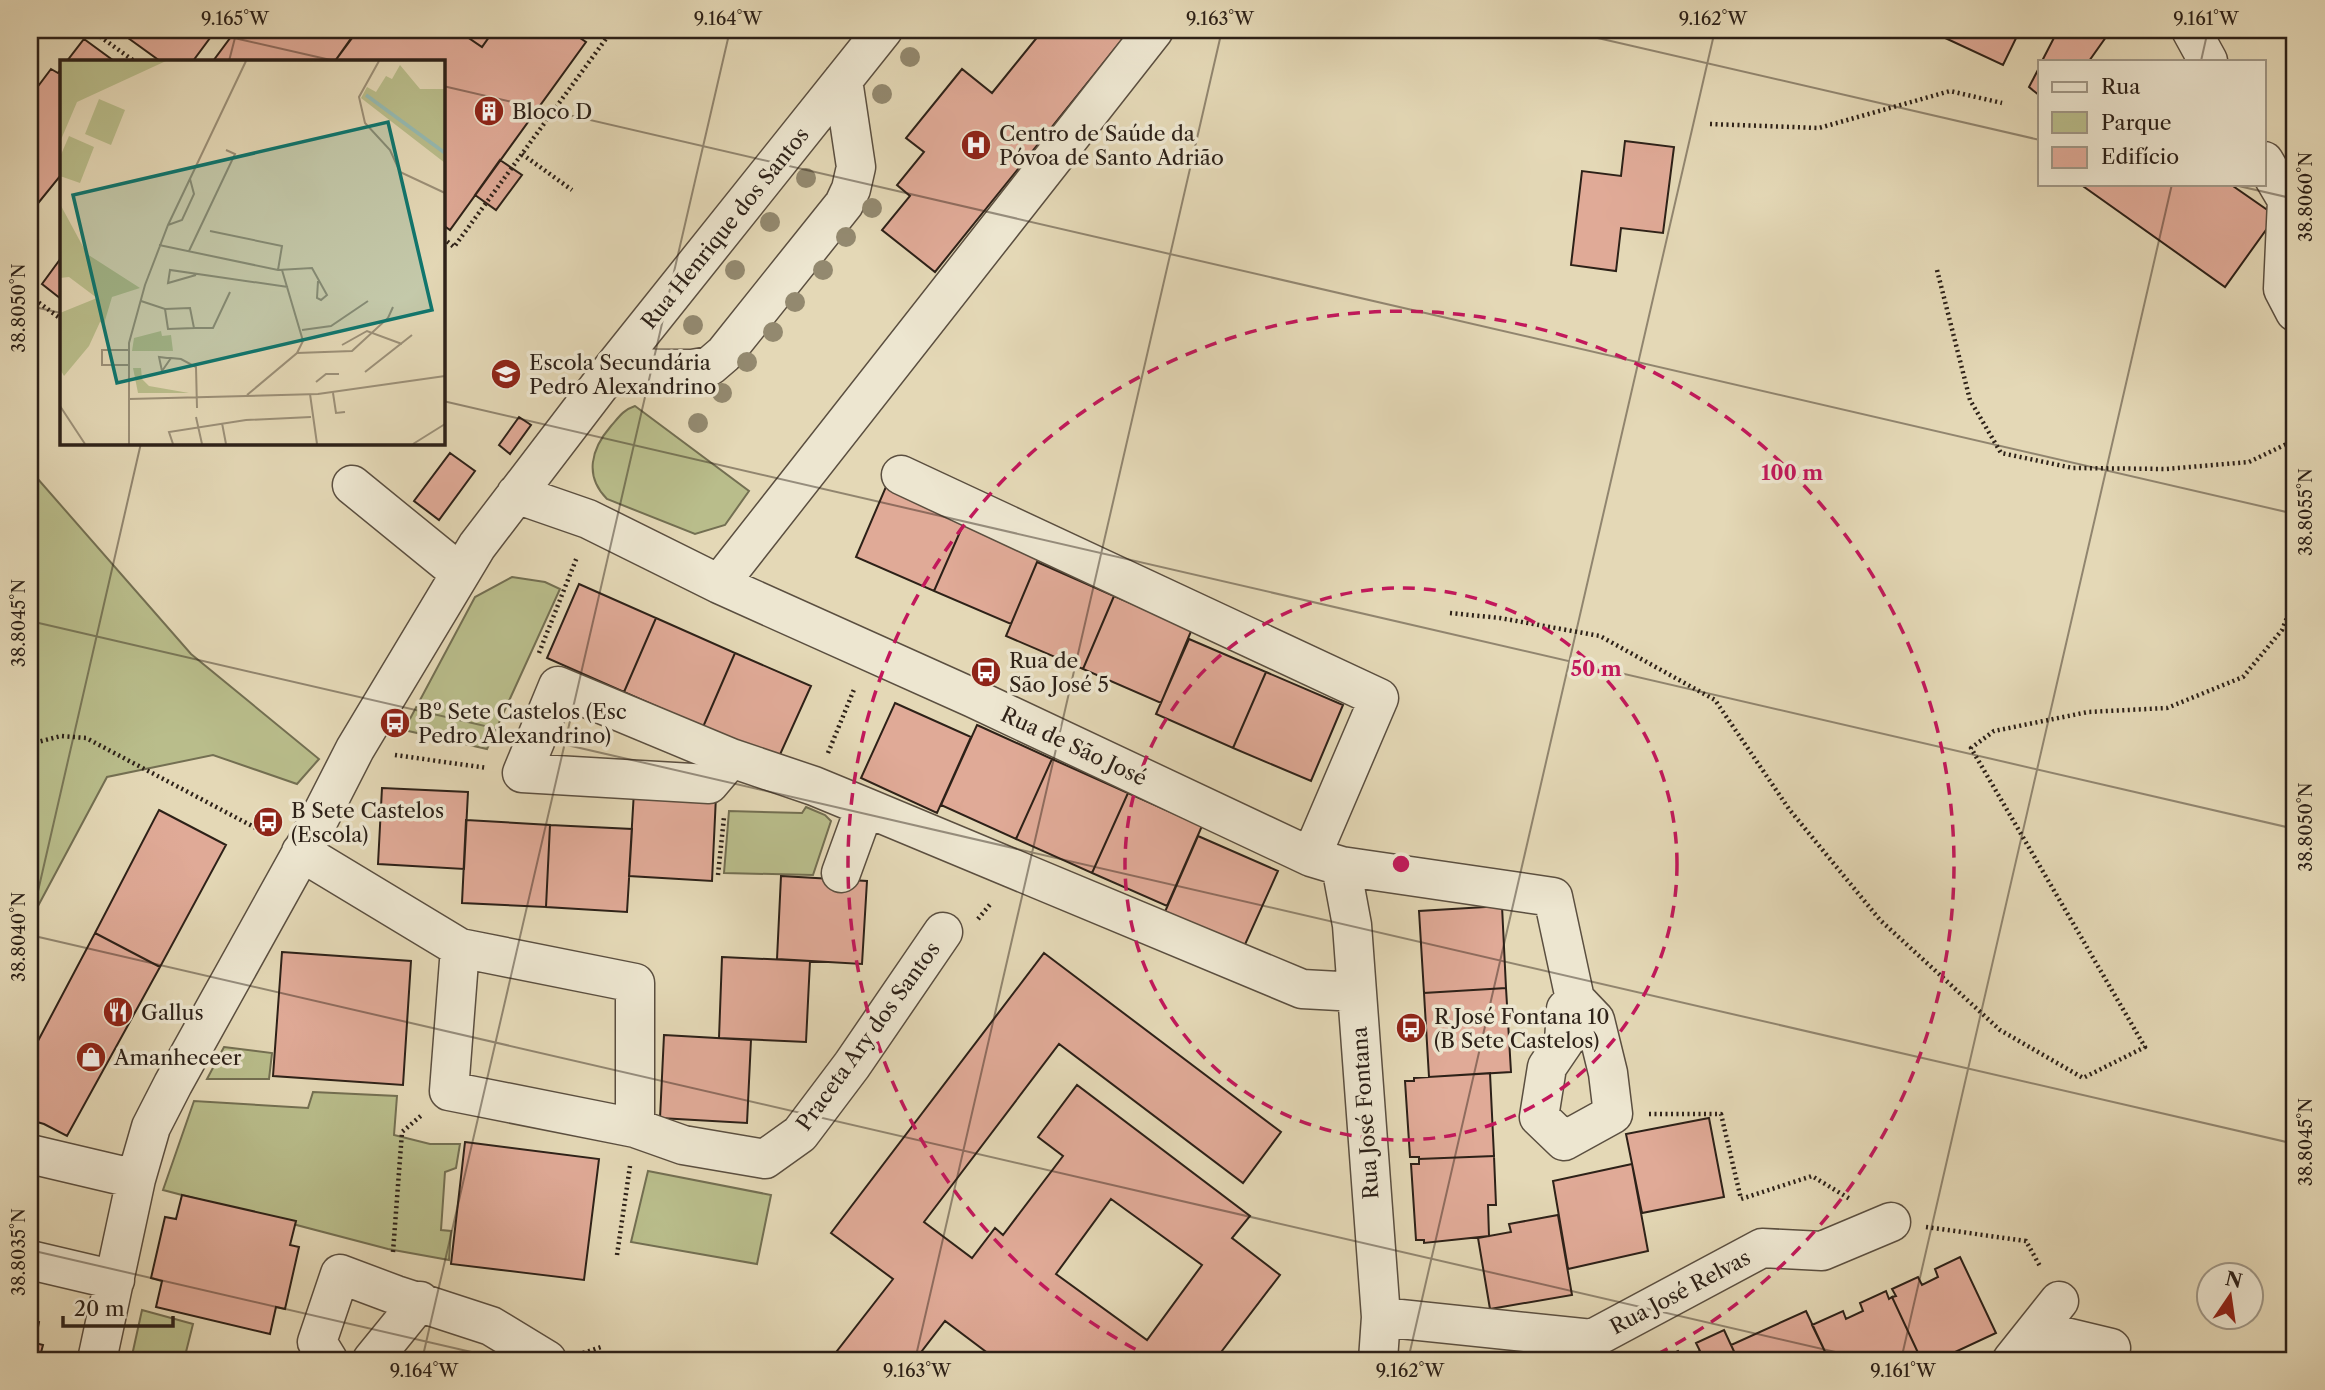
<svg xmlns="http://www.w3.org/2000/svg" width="2325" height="1390" font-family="'Libre Caslon Text',serif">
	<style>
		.green { fill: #b9bd8b; stroke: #736f52; stroke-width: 2 }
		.building { fill: #e0aa97; stroke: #2d2118; stroke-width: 2; fill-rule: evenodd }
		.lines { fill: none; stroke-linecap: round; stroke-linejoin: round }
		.minor-casing { stroke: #5b4f40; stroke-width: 41 }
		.path { stroke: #2d2118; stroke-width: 4.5; stroke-dasharray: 2 3.5; stroke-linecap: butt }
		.minor { stroke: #ede6d0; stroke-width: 38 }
		.tree { fill: #93896f }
		.ticks { fill: none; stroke: #2d2118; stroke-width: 2; stroke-opacity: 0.45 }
		.ring { fill: none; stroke: #c2185b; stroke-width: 3.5; stroke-dasharray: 12 9 }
		.labels { text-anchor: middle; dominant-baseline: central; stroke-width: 7; stroke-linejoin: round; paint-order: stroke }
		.poi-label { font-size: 21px; fill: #2d2118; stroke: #ede6d0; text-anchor: start }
		.street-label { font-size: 21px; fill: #2d2118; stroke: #ede6d0 }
		.inset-river { fill: none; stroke: #95b9b1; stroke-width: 3.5 }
		.inset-road { fill: none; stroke: #9b8f77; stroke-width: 2 }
		.view { fill: #0f766e; fill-opacity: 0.15; stroke: #0f766e; stroke-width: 3.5 }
		.inset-edge { fill: none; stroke: #2d2118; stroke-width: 3.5 }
		.centre { fill: #c2185b; stroke: #ede6d0; stroke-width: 3.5 }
		.ring-label { font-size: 21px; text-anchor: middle; font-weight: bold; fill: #c2185b; stroke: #ede6d0; stroke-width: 7; stroke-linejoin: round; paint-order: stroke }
		.neatline { fill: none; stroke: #2d2118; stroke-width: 2.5 }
		.ticks-label { font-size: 18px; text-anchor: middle; fill: #2d2118 }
	</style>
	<rect width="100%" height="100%" fill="#e4d8b6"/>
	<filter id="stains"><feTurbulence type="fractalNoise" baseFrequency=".00286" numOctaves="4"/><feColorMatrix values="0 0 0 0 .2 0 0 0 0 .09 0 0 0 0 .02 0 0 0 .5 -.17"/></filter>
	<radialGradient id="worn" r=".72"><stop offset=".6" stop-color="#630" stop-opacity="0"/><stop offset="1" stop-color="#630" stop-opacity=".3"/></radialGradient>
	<!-- green -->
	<path class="green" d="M635,406L749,491L725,525L695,534L607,499C584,476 591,449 611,426C619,417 623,410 635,406Z
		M30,470L191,654L319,759L297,784L213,755L107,777L30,921Z
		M512,577L545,582L560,589L487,749L404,730L475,597Z
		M806,807L825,815L831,821L813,875L724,873L729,811L802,813Z
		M224,1047L272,1053L269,1079H207Z
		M313,1092L397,1096L394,1135L430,1144H460L456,1168L445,1172L441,1230L451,1231L449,1260L388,1249L163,1190L194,1101L308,1108Z
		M648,1171L771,1195L757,1264L631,1242Z
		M142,1310L193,1324L184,1360H131Z"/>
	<!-- building -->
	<path class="building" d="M117,30H236L213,61H160Z
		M216,30H358L335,61H193Z
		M357,30H457L482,47L494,30H568L586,42L450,230L443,225V61H335Z
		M457,30H494L482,47Z
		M1043,30H1130L935,272L882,230L910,196L897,185L924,152L906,138L962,69L992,93Z
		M1928,30H2020L2003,65Z
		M2058,30H2111L2089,61H2042Z
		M84,39L114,61H67Z
		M2040,66V96L2029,87Z
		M51,69L58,73L61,69V175L35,207L30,203V97Z
		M1625,141L1674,147L1663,233L1621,228L1616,271L1571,265L1582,171L1621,176Z
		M500,160L522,175L496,210L475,195Z
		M2080,184H2230L2276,216L2225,287Z
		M61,258V299L42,284Z
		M519,417L531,425L510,454L499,445Z
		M450,453L475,471L439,520L414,501Z
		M888,482L967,516L934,591L856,557Z
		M967,516L1043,548L1011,624L934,591Z
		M1037,562L1114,596L1083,669L1006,636Z
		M579,584L656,618L624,692L547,658Z
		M1114,596L1192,629L1161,703L1083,669Z
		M656,618L735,653L703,727L624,692Z
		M1189,639L1266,672L1233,748L1156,714Z
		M735,653L811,686L778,759L703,727Z
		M1266,672L1343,705L1311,781L1233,748Z
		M895,703L971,737L937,813L861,778Z
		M977,725L1052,759L1016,839L941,805Z
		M1052,759L1128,793L1092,873L1016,839Z
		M382,788L468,792L464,869L378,864Z
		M634,791L716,796L712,881L629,876Z
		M1128,793L1202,826L1167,906L1092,873Z
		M159,810L226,845L160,967L95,933Z
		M466,820L550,825L546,907L462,903Z
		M550,825L632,829L627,912L546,907Z
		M1198,836L1278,871L1243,949L1164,914Z
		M781,876L867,881L862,964L777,959Z
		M1502,906L1506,988L1424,993L1419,911Z
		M95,933L160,967L67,1136L44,1124L30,1120V1056Z
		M282,952L411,961L403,1085L273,1076Z
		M1044,953L1281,1132L1243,1183L1059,1044L924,1222L972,1258L995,1228L1003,1235L1063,1156L1038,1137L1077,1085L1250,1216L1232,1238L1280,1275L1215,1360H997L945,1321L915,1360H830L893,1279L831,1233ZM1111,1199L1202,1265L1147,1340L1056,1274Z
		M722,957L810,961L806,1042L719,1038Z
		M1506,988L1511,1072L1429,1077L1424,993Z
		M664,1035L751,1040L747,1123L660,1118Z
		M1490,1073L1494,1156L1419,1159V1157H1410L1405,1081H1414V1078Z
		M1709,1118L1724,1197L1642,1213L1626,1134Z
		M465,1142L599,1159L584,1280L451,1264Z
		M1494,1156L1496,1205H1488L1489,1236L1424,1243V1240H1416L1411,1164H1419V1159Z
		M1632,1164L1648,1251L1568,1269L1553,1181Z
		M182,1195L296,1221L290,1245L299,1247L285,1309L276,1307L270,1334L156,1307L162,1281L151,1278L165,1217L176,1219Z
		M1558,1215L1572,1295L1490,1309L1478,1238L1511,1232L1509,1224Z
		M1960,1257L1996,1333L1938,1360H1928L1925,1355L1920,1357L1892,1297L1896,1296L1892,1289L1918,1277L1922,1285L1938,1277L1935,1269Z
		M1886,1291L1889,1299L1892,1297L1920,1357L1914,1360H1829L1812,1325L1843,1311L1846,1319L1863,1311L1860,1303Z
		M1806,1311L1829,1360H1738L1731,1345Z
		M30,1320L39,1322L35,1343L43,1345L39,1360H30Z
		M1724,1330L1738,1360H1658L1678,1351L1682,1360L1700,1351L1696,1343Z"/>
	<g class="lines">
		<!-- minor casing -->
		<g class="minor-casing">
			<path id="minor" d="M2191,30L2208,61
				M2264,161L2287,200L2283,289L2295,312
				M613,368L692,369L710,366L724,354L844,204L851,189L856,167L843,80
				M901,475L1379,698L1311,857
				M352,485L460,573
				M516,494L588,519L719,584L973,698L1311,857L1341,866L1553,897L1575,999L1595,1020L1608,1073L1613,1114L1564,1141L1539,1117L1547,1067L1564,1042L1566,1009L1575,999
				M719,584L1154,30
				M731,758L709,784L522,773L558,686L731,758L814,786L865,807L1302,989L1357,992
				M301,852L460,948L635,983V1128L449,1091L460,948
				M1341,866L1352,925L1381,1317L1378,1360
				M841,873L865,807
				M635,1128L683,1145L765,1159L800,1134L852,1065L943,932
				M30,1154L136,1179
				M30,1260L115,1280
				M1381,1317L1592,1339L1762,1248L1822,1251L1891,1222
				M2036,1330L2111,1348
				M97,1360L136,1179L151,1127L173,1084L308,841L355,749L477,546L613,368L883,30
				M328,1360L317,1342L340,1274L396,1295L491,1326L547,1360
				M372,1360L420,1301
				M2012,1360L2059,1301"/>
		</g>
		<!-- path -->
		<path class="path" d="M91,30L134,61
			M69,33L72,30
			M1710,124L1819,128L1950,91L2002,103
			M522,154L572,190
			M443,238L454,247L608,36L600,30
			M1937,270L1970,400L2001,453L2073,468L2166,469L2249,462L2295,440
			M30,296L61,319
			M1450,613L1500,618L1600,636L1715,700L1789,809L1880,920L2000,1030L2083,1078L2145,1047L1971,748L1994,731L2088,712L2167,708L2243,677L2282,630L2295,598
			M539,653L577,557
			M30,744L61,736L86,738L269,835
			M828,753L855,687
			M395,755L487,768
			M718,875L724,817
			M978,919L992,902
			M1649,1114H1721L1741,1199L1812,1176L1850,1199
			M1926,1227L2026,1241L2041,1268
			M393,1252L402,1132L423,1114
			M617,1255L630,1166
			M583,1353L601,1347"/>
		<!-- minor -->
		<use href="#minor" class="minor"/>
	</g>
	<!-- trees -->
	<g class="tree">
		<circle cx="910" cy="57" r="10"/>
		<circle cx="882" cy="94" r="10"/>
		<circle cx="806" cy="178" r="10"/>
		<circle cx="872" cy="208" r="10"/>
		<circle cx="770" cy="222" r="10"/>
		<circle cx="846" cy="237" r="10"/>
		<circle cx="735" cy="270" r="10"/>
		<circle cx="823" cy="270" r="10"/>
		<circle cx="795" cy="302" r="10"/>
		<circle cx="693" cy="325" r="10"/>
		<circle cx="773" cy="332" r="10"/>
		<circle cx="747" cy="362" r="10"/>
		<circle cx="722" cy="393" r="10"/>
		<circle cx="698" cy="423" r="10"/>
	</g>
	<!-- ticks -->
	<path class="ticks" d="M199,30L335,61M1563,30L2040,140M229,61L237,30M2201,61L2208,30M443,86L2295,514M2230,184L2295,199M30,306L61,313M443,401L2295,829M30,621L2295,1144M30,926L141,443M30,935L1870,1360M30,1250L506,1360M422,1360L730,30M915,1360L1222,30M1408,1360L1715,30M1901,1360L2172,184"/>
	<!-- distance rings -->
	<g class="ring">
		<circle cx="1401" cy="864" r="276"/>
		<path d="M1154 1359A553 553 0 1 1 1648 1359"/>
	</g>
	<!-- icons -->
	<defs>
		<g id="building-disc" transform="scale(1.575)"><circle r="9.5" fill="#8f2418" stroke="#ede6d0"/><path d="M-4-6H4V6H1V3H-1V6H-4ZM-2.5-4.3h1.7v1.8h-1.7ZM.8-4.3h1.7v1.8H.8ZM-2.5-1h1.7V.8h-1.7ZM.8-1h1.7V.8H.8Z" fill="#fff"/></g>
		<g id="hospital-disc" transform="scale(1.575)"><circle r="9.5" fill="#8f2418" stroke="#ede6d0"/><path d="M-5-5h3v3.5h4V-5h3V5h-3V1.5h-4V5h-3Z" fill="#fff"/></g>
		<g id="school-disc" transform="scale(1.575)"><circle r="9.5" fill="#8f2418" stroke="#ede6d0"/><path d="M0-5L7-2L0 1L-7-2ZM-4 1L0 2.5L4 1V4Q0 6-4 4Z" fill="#fff"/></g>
		<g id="bus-disc" transform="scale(1.575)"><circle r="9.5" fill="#8f2418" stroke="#ede6d0"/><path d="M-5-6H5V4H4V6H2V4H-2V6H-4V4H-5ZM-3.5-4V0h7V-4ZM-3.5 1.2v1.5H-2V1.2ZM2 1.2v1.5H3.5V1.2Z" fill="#fff"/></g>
		<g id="restaurant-disc" transform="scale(1.575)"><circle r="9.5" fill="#8f2418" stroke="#ede6d0"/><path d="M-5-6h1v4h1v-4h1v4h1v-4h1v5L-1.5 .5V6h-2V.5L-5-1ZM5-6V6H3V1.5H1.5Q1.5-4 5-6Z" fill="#fff"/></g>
		<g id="shop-disc" transform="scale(1.575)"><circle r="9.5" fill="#8f2418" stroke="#ede6d0"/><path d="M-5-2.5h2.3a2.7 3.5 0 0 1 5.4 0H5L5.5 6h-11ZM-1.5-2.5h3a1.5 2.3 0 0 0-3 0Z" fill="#fff"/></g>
	</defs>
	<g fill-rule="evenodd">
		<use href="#building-disc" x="489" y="111"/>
		<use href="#hospital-disc" x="976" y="145"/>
		<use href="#school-disc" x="506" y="374"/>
		<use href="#bus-disc" x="986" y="672"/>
		<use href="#bus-disc" x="395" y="723"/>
		<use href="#bus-disc" x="268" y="822"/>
		<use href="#restaurant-disc" x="118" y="1012"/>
		<use href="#bus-disc" x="1411" y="1028"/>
		<use href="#shop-disc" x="91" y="1057"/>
	</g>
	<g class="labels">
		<!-- poi labels -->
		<g class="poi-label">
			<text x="512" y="111">Bloco D</text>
			<text x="999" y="133">Centro de Saúde da<tspan x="999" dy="24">Póvoa de Santo Adrião</tspan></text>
			<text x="529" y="362">Escola Secundária<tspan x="529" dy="24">Pedro Alexandrino</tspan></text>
			<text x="1009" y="660">Rua de<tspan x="1009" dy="24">São José 5</tspan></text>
			<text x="418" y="711">Bº Sete Castelos (Esc<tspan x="418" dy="24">Pedro Alexandrino)</tspan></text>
			<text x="291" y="810">B Sete Castelos<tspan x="291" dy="24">(Escola)</tspan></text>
			<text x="141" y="1012">Gallus</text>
			<text x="1434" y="1016">R José Fontana 10<tspan x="1434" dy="24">(B Sete Castelos)</tspan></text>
			<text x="114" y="1057">Amanheceer</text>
		</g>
		<!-- street labels -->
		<g class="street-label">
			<text transform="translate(725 228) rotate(-51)">Rua Henrique dos Santos</text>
			<text transform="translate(1074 746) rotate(25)">Rua de São José</text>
			<text transform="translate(868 1036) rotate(-54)">Praceta Ary dos Santos</text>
			<text transform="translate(1365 1113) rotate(-94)">Rua José Fontana</text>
			<text transform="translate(1680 1292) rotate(-28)">Rua José Relvas</text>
		</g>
	</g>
	<!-- overview -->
	<g transform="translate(60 60)">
		<rect width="385" height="385" fill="#e4d8b6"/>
		<path d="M0,1H106L17,42L0,82ZM340,5L360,29H385V103L301,38L307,27L316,32L326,16L332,19ZM39,39L65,50L51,85L25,74ZM9,76L34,87L20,123L0,116V97ZM0,144L27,194L80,228L52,237L44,264L40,262L29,286L4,316L0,309V253L37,238L9,217L0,218ZM101,271L102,276L111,275L113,291H72L74,278ZM73,308H81L82,319L89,326L129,333H78Z" fill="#b9bd8b"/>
		<path class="inset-river" d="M306,35L385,93"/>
		<path class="inset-road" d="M319,1L299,37L305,63L330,90L340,112L385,133M108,165L122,160L134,134L130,119M150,171L222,186L218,210M99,185L218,210L252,208L267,235L261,240L257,238L258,221M129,191L175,94L166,90M136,215L108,223L110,210L228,227M81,241L105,249L130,248L134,268L108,269L105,249M134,268H153L170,232M242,270L271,266L308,241M282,285L307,271L342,284M68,290H42V305H69M237,293L292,291L328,258L333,247M111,298L102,311L99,297L107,298H111L121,299L136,307L137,348M305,312L352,275M256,322L266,314H279M273,333L276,353L285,352M250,334L257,384M187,335L237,293L243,281L222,210M69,339L258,334L385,316M0,346L25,384M136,357L142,384M162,363L166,384M69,384V283L85,225L108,165L186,1M113,384L109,372L186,360L251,357M353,384L385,364"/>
		<path class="view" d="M328,62L372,250L57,323L13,135Z"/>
		<rect width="385" height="385" class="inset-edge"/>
	</g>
	<circle cx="1401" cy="864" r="10" class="centre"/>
	<g class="ring-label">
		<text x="1792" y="480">100 m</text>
		<text x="1596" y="676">50 m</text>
	</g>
	<!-- margin -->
	<rect width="2325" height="1390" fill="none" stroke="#e4d8b6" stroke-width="77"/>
	<!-- legend -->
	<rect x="2038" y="60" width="228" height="126" fill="#ede6d0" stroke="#a09786" stroke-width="2"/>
	<rect x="2052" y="82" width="35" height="10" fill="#ede6d0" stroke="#a09786" stroke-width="2"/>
	<text x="2101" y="94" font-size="21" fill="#2d2118">Rua</text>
	<rect x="2052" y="112" width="35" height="21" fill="#b9bd8b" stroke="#a09786" stroke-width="2"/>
	<text x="2101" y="130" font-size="21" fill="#2d2118">Parque</text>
	<rect x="2052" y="147" width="35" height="21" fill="#e0aa97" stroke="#a09786" stroke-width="2"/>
	<text x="2101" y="164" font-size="21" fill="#2d2118">Edifício</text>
	<!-- north arrow -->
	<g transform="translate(2230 1296) rotate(13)"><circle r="33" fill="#ede6d0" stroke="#a09786" stroke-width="2"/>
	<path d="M0-5L12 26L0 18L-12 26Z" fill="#8f2418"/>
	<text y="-10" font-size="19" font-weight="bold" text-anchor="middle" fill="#2d2118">N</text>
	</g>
	<!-- scale -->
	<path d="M63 1316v10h110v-10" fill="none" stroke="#2d2118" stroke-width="3.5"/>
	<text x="74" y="1316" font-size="21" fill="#2d2118" stroke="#ede6d0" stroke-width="5" paint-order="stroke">20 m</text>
	<rect x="38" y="38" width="2248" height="1314" class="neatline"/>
	<g class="ticks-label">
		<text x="235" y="25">9.165°W</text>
		<text x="728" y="25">9.164°W</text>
		<text x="1220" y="25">9.163°W</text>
		<text x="1713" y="25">9.162°W</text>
		<text x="2206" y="25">9.161°W</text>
		<text transform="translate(2306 197) rotate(-90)" y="6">38.8060°N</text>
		<text transform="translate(19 308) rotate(-90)" y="6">38.8050°N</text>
		<text transform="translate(2306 512) rotate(-90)" y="6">38.8055°N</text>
		<text transform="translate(19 623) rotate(-90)" y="6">38.8045°N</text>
		<text transform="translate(2306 827) rotate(-90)" y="6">38.8050°N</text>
		<text transform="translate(19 937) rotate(-90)" y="6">38.8040°N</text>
		<text transform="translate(2306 1142) rotate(-90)" y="6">38.8045°N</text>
		<text transform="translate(19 1252) rotate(-90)" y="6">38.8035°N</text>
		<text x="424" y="1377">9.164°W</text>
		<text x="917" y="1377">9.163°W</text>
		<text x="1410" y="1377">9.162°W</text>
		<text x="1903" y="1377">9.161°W</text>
	</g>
	<rect width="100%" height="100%" filter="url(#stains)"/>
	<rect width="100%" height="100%" fill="url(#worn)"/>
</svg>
